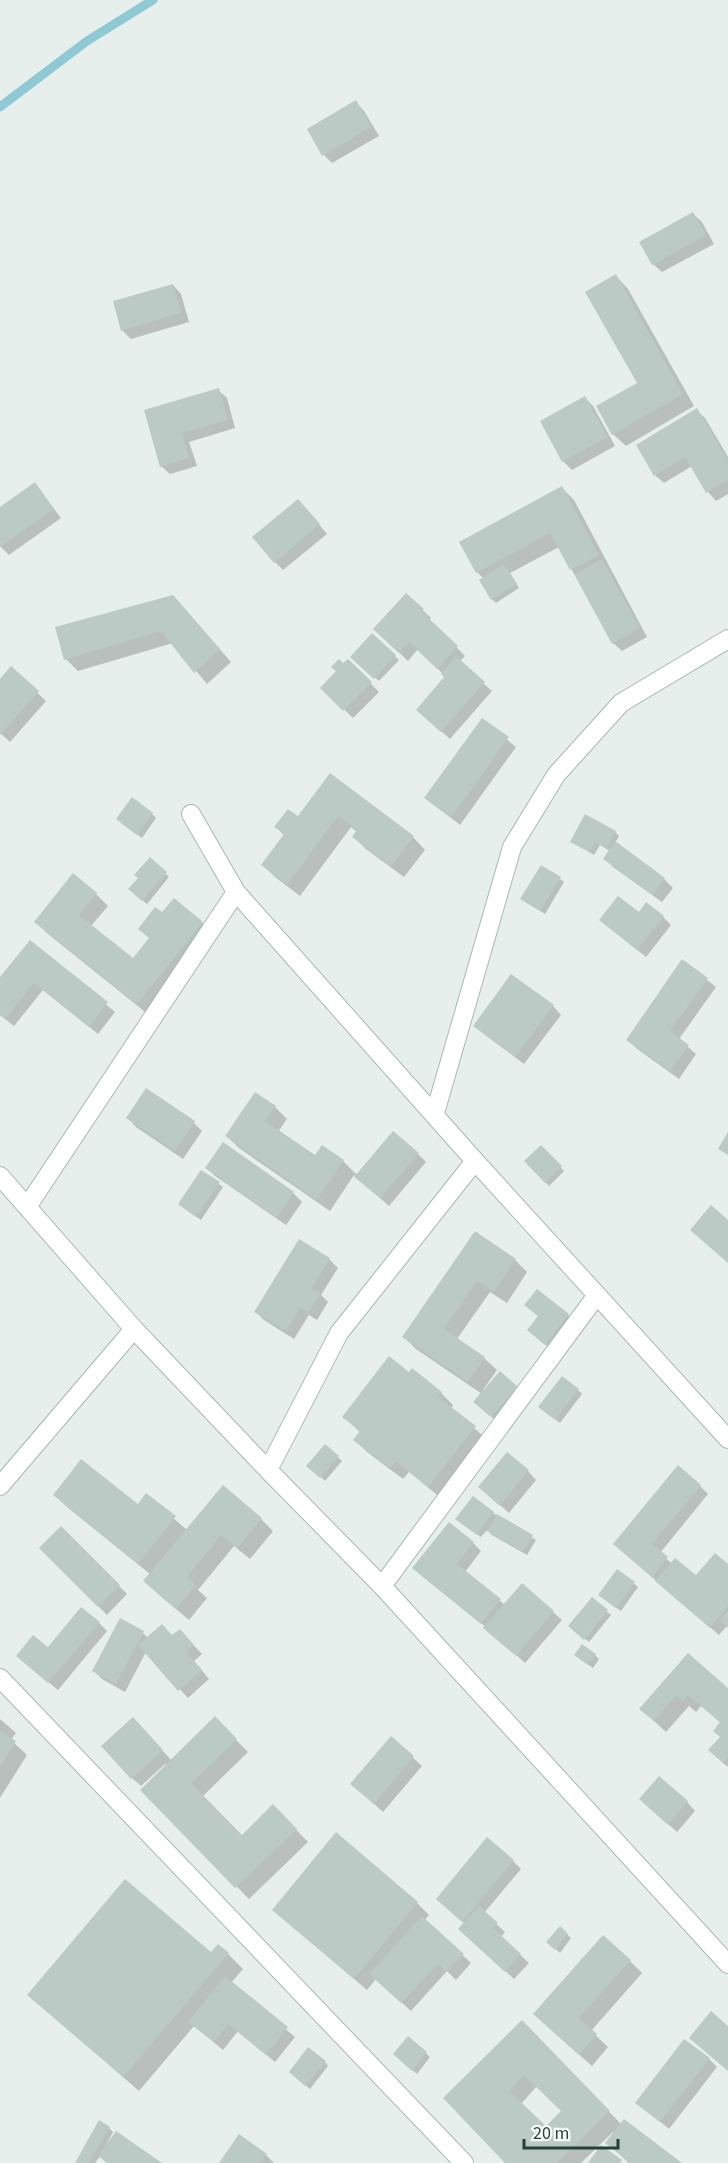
<svg xmlns="http://www.w3.org/2000/svg" width="728" height="2163" font-family="'Source Sans 3',sans-serif">
	<style>
		.shadow { fill: #0003; fill-rule: evenodd }
		.lines { fill: none; stroke-linecap: round; stroke-linejoin: round }
		.stream { stroke: #8ec9d4; stroke-width: 9 }
		.building { fill: #bbcac4; fill-rule: evenodd }
		.street-casing { stroke: #a8b8b2; stroke-width: 20 }
		.street { stroke: #fff; stroke-width: 18 }
	</style>
	<rect width="100%" height="100%" fill="#e6efeb"/>
	<!-- shadow -->
	<path class="shadow" d="M356,102L364,111L379,136L332,163L324,155Z
		M693,214L702,222L714,244L662,272L653,264Z
		M616,276L628,289L694,406L626,446L613,434L639,384Z
		M173,285L181,294L189,322L131,339L122,330Z
		M218,390L227,398L235,428L189,442L197,466L170,474L161,466L145,411Z
		M585,398L593,406L615,446L572,470L563,461L542,422Z
		M696,410L705,418L728,457V494L716,501L708,492L692,466L664,483L655,475Z
		M35,484L61,518L9,555L0,546V509Z
		M562,488L574,500L647,637L622,651L613,643L559,547L510,573L519,588L496,603L492,599L484,579L477,572Z
		M306,509L327,534L283,570L275,562Z
		M406,595L431,618L429,620L465,656L459,662L492,691L450,739L426,718L446,677L418,649L408,661L383,637Z
		M173,596L231,662L207,684L173,643L78,671L66,659Z
		M372,635L399,660L379,681L352,657Z
		M348,661L379,692L353,718L322,688Z
		M12,669L46,701L10,742L0,733V681Z
		M482,720L516,747L460,825L426,798Z
		M330,775L413,837L425,850L404,877L366,849L354,837L357,832L351,827L300,896L275,877L263,865L285,836L276,827L298,818Z
		M152,814L156,818L142,838L121,823Z
		M615,832L619,836L615,843L664,879L673,888L662,902L613,867L605,858L610,851L600,845L594,855L572,842Z
		M150,859L169,877L147,904L134,893L140,878Z
		M560,879L564,882L545,914L526,902Z
		M96,894L108,906L91,926L133,960L150,939L162,915L202,923L214,935L149,1015L48,934L36,922Z
		M639,914L663,917L671,925L646,957L610,928Z
		M30,942L115,1012L98,1034L43,990L14,1026L0,1015V980Z
		M683,961L716,987L679,1039L696,1054L679,1079L636,1048L628,1040Z
		M553,1006L561,1015L524,1064L484,1034Z
		M147,1090L194,1123L202,1131L183,1159L136,1127L128,1118Z
		M275,1107L287,1119L278,1132L315,1157L322,1147L343,1161L357,1175L418,1154L426,1162L389,1206L354,1175L330,1211L239,1148L227,1136Z
		M223,1144L294,1194L302,1202L286,1225L215,1176L207,1168Z
		M541,1147L564,1171L549,1186L526,1161Z
		M202,1172L223,1187L201,1220L184,1208Z
		M475,1233L515,1260L527,1272L507,1303L490,1292L457,1339L484,1358L497,1370L483,1390L485,1391L500,1373L520,1392L495,1420L479,1406L482,1394L416,1349L404,1337Z
		M299,1241L329,1259L338,1268L321,1295L328,1302L317,1320L309,1315L294,1339L264,1320L256,1312Z
		M526,1305L568,1315L576,1324L554,1352L529,1330L539,1317Z
		M409,1374L441,1393L453,1405L451,1409L487,1439L441,1498L409,1472L403,1479L367,1452L355,1440L361,1433L344,1417Z
		M578,1390L582,1394L560,1423L544,1411Z
		M326,1446L342,1461L325,1481L309,1466Z
		M528,1471L536,1480L509,1513L480,1487Z
		M700,1486L708,1494L660,1553L672,1564L696,1577L728,1566V1627L727,1626L719,1635L623,1552Z
		M55,1495L138,1506L147,1495L187,1530L261,1519L273,1531L250,1559L234,1546L198,1590L207,1598L189,1620L157,1593L150,1574L67,1507Z
		M493,1513L536,1540L527,1555L492,1535L487,1530L481,1537L461,1523Z
		M61,1528L127,1594L107,1615L41,1548Z
		M473,1543L481,1551L465,1572L505,1605L522,1585L562,1620L525,1663L486,1627L422,1576Z
		M618,1571L638,1587L621,1611L604,1599Z
		M592,1599L611,1615L589,1642L574,1630Z
		M99,1623L107,1631L58,1690L24,1662Z
		M143,1633L148,1638L173,1637L188,1639L202,1654L194,1661L209,1679L188,1698L146,1652L125,1692L102,1679L94,1671Z
		M595,1655L599,1659L593,1668L580,1659Z
		M688,1655L728,1690V1767L722,1762L721,1723L701,1706L696,1712L689,1706L666,1732L641,1709Z
		M0,1719L16,1733L11,1740L27,1755L0,1798Z
		M215,1719L248,1752L202,1797L242,1837L273,1806L308,1842L249,1899L142,1790L167,1766L165,1764L141,1786L132,1778L141,1727L172,1761Z
		M392,1739L422,1766L383,1812L361,1792Z
		M687,1802L695,1811L677,1832L649,1807Z
		M513,1861L521,1869L484,1913L505,1932L501,1937L529,1963L514,1979L468,1937L465,1924L446,1907Z
		M417,1903L429,1915L425,1920L471,1963L456,1980L447,1971L411,2011L376,1979L367,1990L274,1910Z
		M560,1928L571,1938L560,1953L548,1942Z
		M228,1954L243,1969L231,1983L295,2037L275,2062L238,2031L223,2050L194,2026L139,2091L29,1995Z
		M630,1961L642,1973L591,2031L608,2047L592,2066L547,2026Z
		M522,2022L621,2124L679,2163H629L607,2143L614,2133L613,2132L581,2163H507L445,2098ZM537,2086L563,2111L546,2128L521,2104Z
		M408,2038L430,2057L417,2074L399,2058Z
		M709,2059L717,2067L669,2129L637,2102Z
		M325,2062L328,2066L310,2089L294,2076Z
		M109,2128L113,2132L107,2143L159,2163H107L100,2156L95,2163H77Z
		M266,2155L274,2163H220Z"/>
	<g class="lines">
		<!-- stream -->
		<path class="stream" d="M0,107L87,41L153,0"/>
	</g>
	<!-- building -->
	<path class="building" d="M356,100L371,127L322,156L307,129Z
		M693,212L706,235L652,265L639,242Z
		M616,274L683,394L612,435L596,406L637,383L585,292Z
		M173,284L181,313L121,331L113,301Z
		M219,388L228,420L182,433L189,458L160,467L144,410Z
		M585,396L608,437L562,462L540,421Z
		M697,408L728,460V480L706,493L685,457L654,476L636,445Z
		M35,482L54,509L0,547V507Z
		M562,486L599,555L570,570L550,533L476,573L459,542Z
		M298,499L320,524L274,563L252,537Z
		M602,559L640,628L612,644L574,574Z
		M504,564L517,584L491,600L479,580Z
		M406,593L424,609L421,611L458,646L437,669L409,642L399,653L373,629Z
		M173,595L220,649L194,673L161,631L64,660L55,627Z
		M372,633L396,655L374,679L350,657Z
		M456,656L485,682L441,732L416,710L444,677L441,674Z
		M339,659L343,663L348,659L372,682L343,711L320,688L336,671L331,667Z
		M11,666L39,691L0,735V679Z
		M482,718L509,737L451,818L424,798Z
		M330,773L414,836L391,866L352,837L357,830L338,816L287,885L261,865L284,834L274,827L288,809L298,816Z
		M132,797L153,813L137,835L116,819Z
		M585,814L616,831L607,848L595,843L590,852L570,842Z
		M615,841L665,878L653,895L603,859Z
		M150,857L167,872L142,901L128,889L138,878L134,875Z
		M541,865L561,877L540,911L520,899Z
		M73,873L97,893L79,915L133,958L149,938L138,929L155,907L162,912L174,898L203,922L137,1004L34,922Z
		M618,896L639,912L646,902L664,916L637,950L599,920Z
		M30,940L108,1002L89,1027L34,983L5,1019L0,1015V977Z
		M682,959L708,978L670,1031L689,1045L670,1071L626,1040Z
		M511,974L554,1005L515,1057L473,1026Z
		M146,1088L195,1121L175,1151L126,1118Z
		M255,1092L276,1106L265,1121L315,1155L322,1145L344,1160L317,1200L225,1136Z
		M393,1131L419,1153L380,1198L354,1177Z
		M728,1132V1155L718,1149Z
		M223,1142L294,1192L277,1218L205,1168Z
		M541,1145L562,1166L545,1183L524,1161Z
		M201,1170L220,1182L196,1217L178,1204Z
		M711,1205L728,1220V1263L690,1230Z
		M475,1231L516,1259L494,1292L477,1281L444,1329L485,1357L468,1382L402,1337Z
		M299,1239L330,1258L312,1288L321,1293L309,1313L300,1308L286,1331L254,1312Z
		M537,1289L569,1314L545,1345L527,1330L538,1316L524,1305Z
		M389,1356L409,1372L412,1368L442,1392L438,1397L476,1426L428,1487L396,1461L390,1468L353,1440L360,1431L342,1417Z
		M500,1371L518,1387L491,1417L473,1402Z
		M562,1376L579,1389L555,1420L538,1407Z
		M325,1444L339,1456L320,1478L306,1466Z
		M507,1452L529,1470L500,1506L478,1487Z
		M81,1459L138,1504L146,1493L176,1516L138,1564L53,1495Z
		M678,1465L701,1485L652,1544L668,1557L652,1577L613,1544Z
		M223,1485L262,1518L237,1548L221,1535L187,1577L196,1585L176,1609L143,1581Z
		M473,1496L494,1512L477,1535L455,1519Z
		M497,1514L533,1535L523,1552L487,1531Z
		M449,1522L474,1542L457,1564L501,1599L481,1624L412,1568Z
		M61,1526L120,1585L98,1607L39,1548Z
		M715,1553L728,1564V1606L710,1628L655,1581L675,1558L696,1575Z
		M617,1569L635,1582L616,1608L598,1595Z
		M522,1583L554,1611L516,1656L483,1628Z
		M592,1597L608,1610L584,1640L568,1626Z
		M81,1607L100,1622L48,1683L16,1656L33,1635L48,1647Z
		M728,1611V1628L719,1620Z
		M120,1618L144,1631L116,1684L92,1671Z
		M162,1624L172,1635L180,1629L194,1645L186,1652L202,1670L178,1691L138,1645Z
		M582,1644L596,1654L588,1665L574,1655Z
		M688,1653L728,1688V1758L723,1763L708,1750L720,1737L713,1731L720,1722L688,1695L683,1701L676,1695L654,1721L639,1709Z
		M215,1716L237,1739L191,1783L242,1835L273,1804L297,1829L235,1888L140,1790Z
		M133,1717L163,1750L131,1779L101,1746Z
		M0,1731L16,1741L0,1767Z
		M391,1736L414,1756L374,1804L350,1784Z
		M659,1776L688,1801L668,1825L639,1799Z
		M336,1832L418,1902L354,1979L272,1910Z
		M487,1837L514,1860L462,1922L436,1899Z
		M125,1879L211,1952L218,1944L229,1953L123,2077L27,1995Z
		M479,1906L498,1923L493,1928L521,1954L505,1972L458,1929Z
		M422,1916L464,1954L446,1972L438,1964L401,2003L369,1974Z
		M560,1926L568,1934L555,1950L546,1942Z
		M603,1935L631,1960L579,2018L597,2034L579,2055L533,2014Z
		M225,1976L288,2027L266,2055L228,2024L214,2042L188,2022Z
		M711,2011L728,2026V2071L689,2038Z
		M522,2020L610,2111L557,2163H505L443,2098ZM524,2075L561,2111L546,2126L509,2091Z
		M408,2036L427,2052L412,2071L393,2054Z
		M684,2039L710,2058L660,2122L635,2103Z
		M308,2047L326,2061L305,2086L289,2072Z
		M624,2119L682,2163H631L605,2143Z
		M99,2120L110,2127L89,2163H75Z
		M116,2131L162,2163H107L98,2156Z
		M239,2134L267,2154L260,2163H219Z
		M601,2145L622,2160L620,2163H588Z"/>
	<g class="lines">
		<!-- street casing -->
		<g class="street-casing">
			<path id="street" d="M191,814L236,892L475,1161L728,1439
				M435,1113L512,847L556,775L621,703L728,639
				M0,1176L134,1329L268,1470L382,1586L728,1964
				M27,1207L236,892
				M268,1470L339,1333L475,1161
				M0,1486L134,1329
				M382,1586L597,1295
				M0,1678L464,2163"/>
		</g>
		<!-- street -->
		<use href="#street" class="street"/>
	</g>
	<!-- scale -->
	<path d="M524 2139v9h94v-9" fill="none" stroke="#24423a" stroke-width="3"/>
	<text x="533" y="2139" font-size="18" fill="#24423a" stroke="#f7fbf9" stroke-width="4.5" paint-order="stroke">20 m</text>
</svg>
